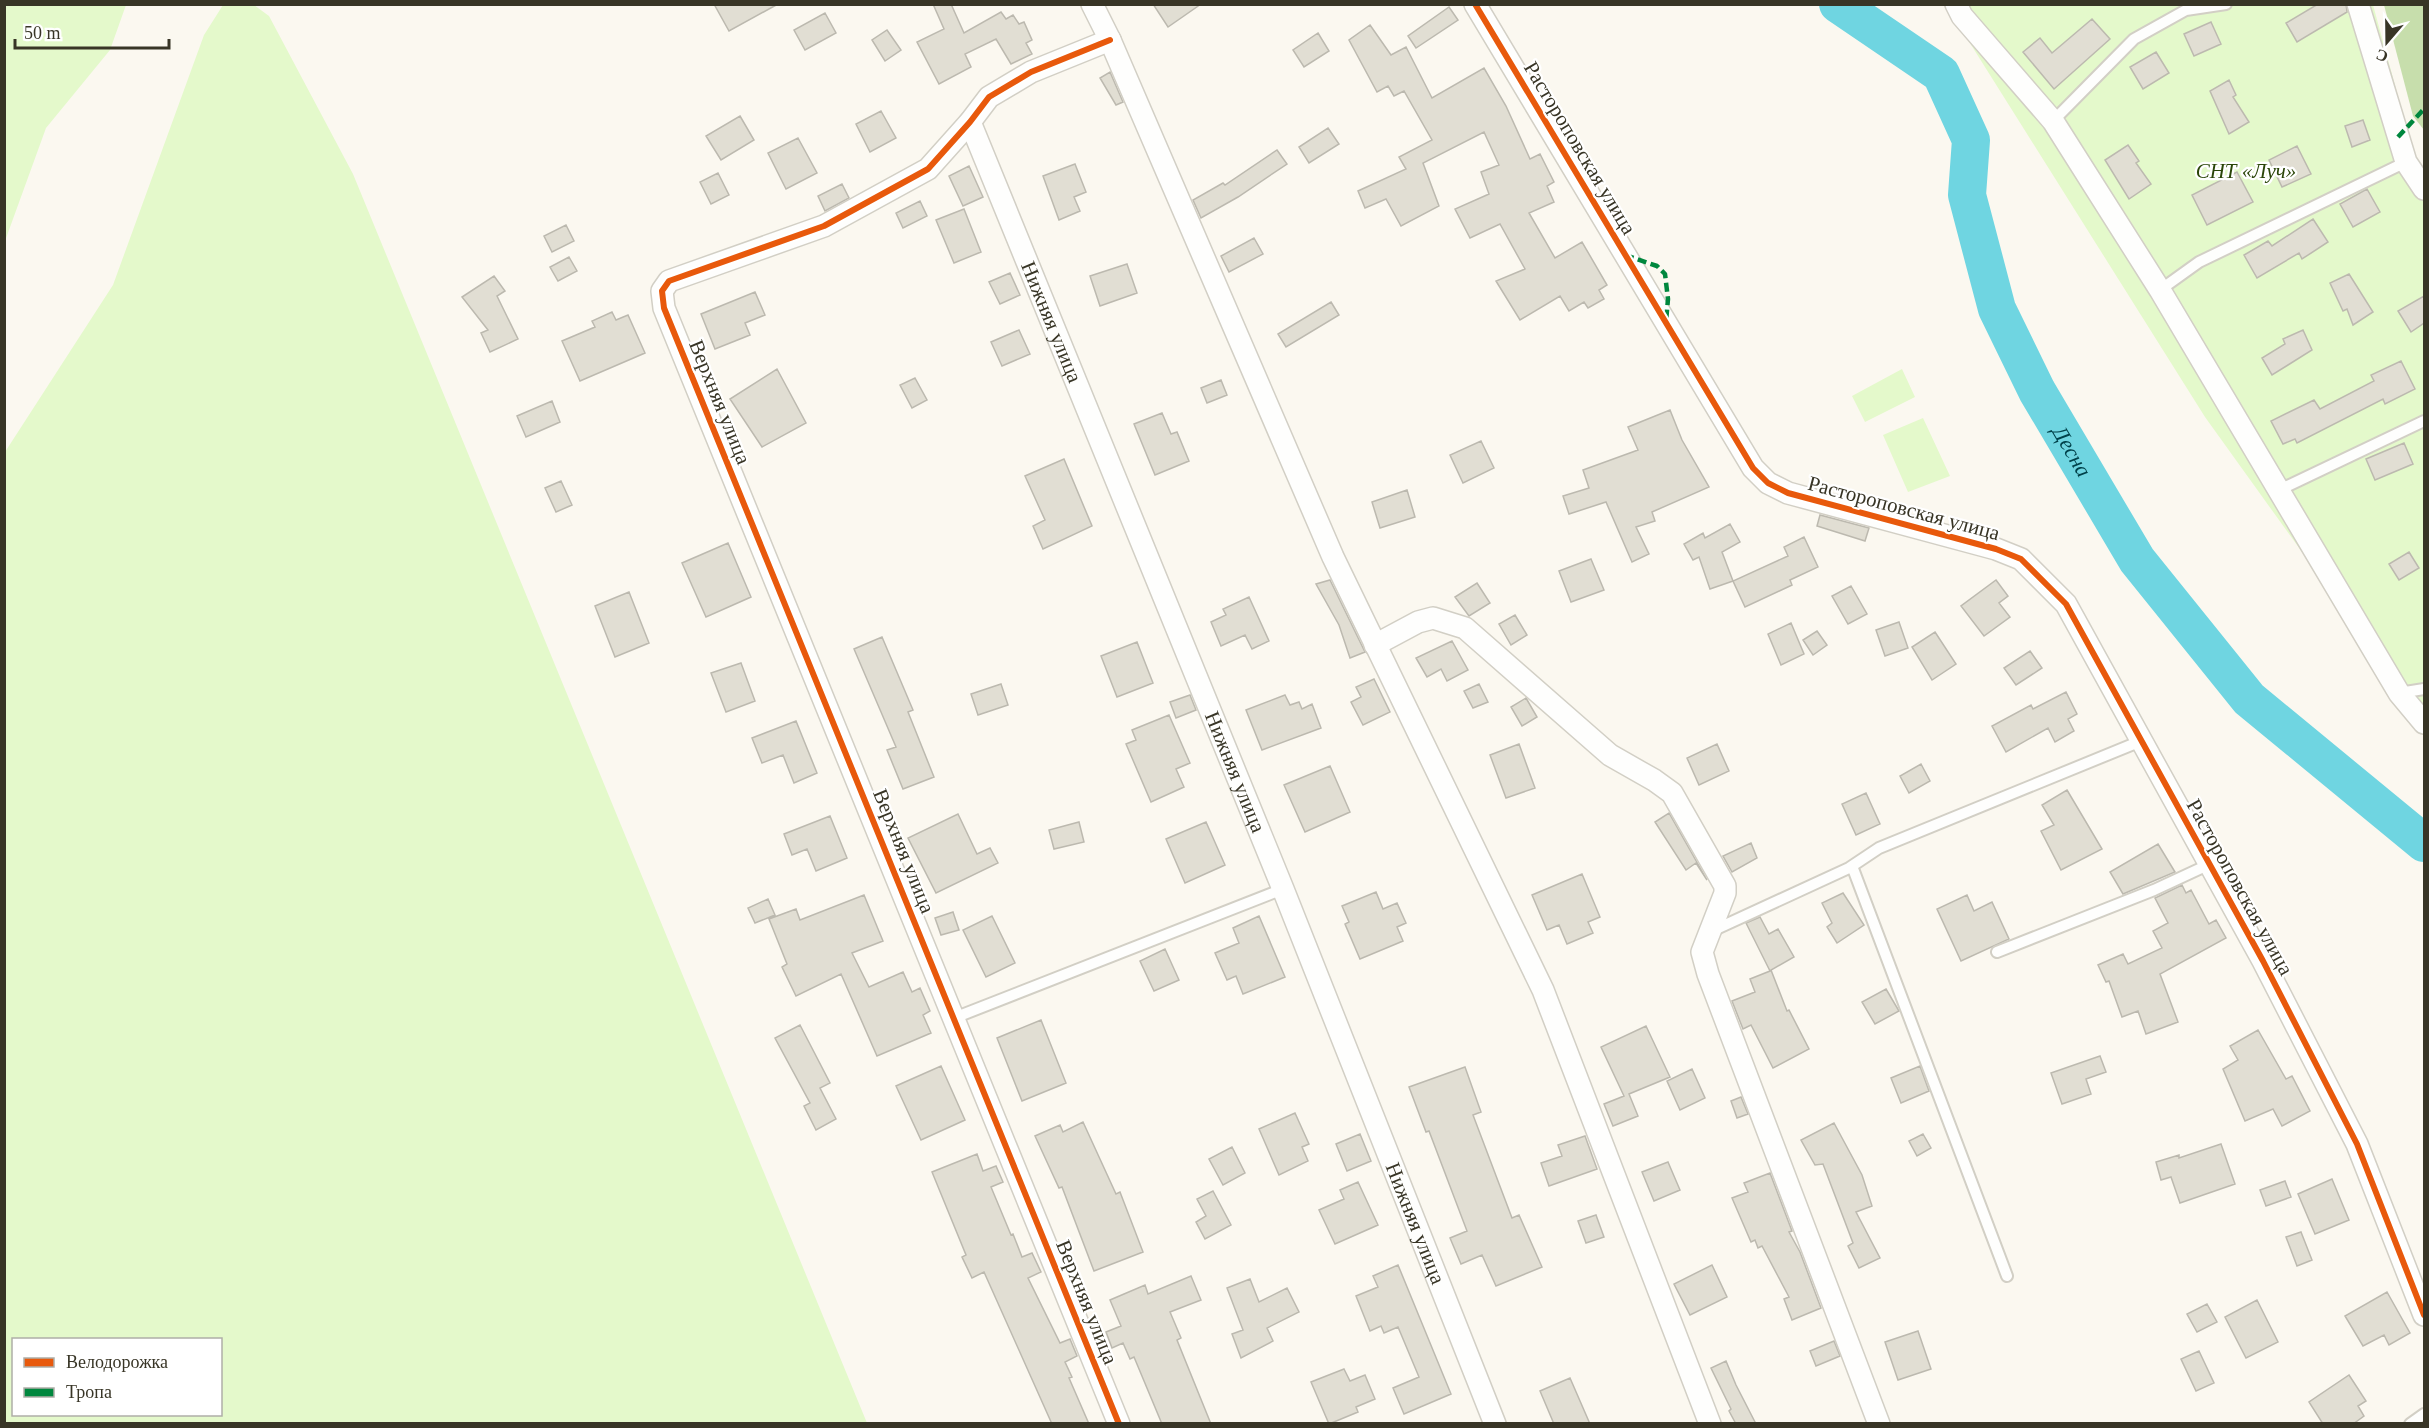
<svg xmlns="http://www.w3.org/2000/svg" width="2429" height="1428" font-family="Georgia,serif">
	<style>
		.green { fill: #e4f9cb; fill-rule: evenodd }
		.forest { fill: #c7deac }
		.lines { fill: none; stroke-linecap: round; stroke-linejoin: round }
		.river { stroke: #6fd5e1; stroke-width: 38 }
		.building { fill: #e1ded3; stroke: #bcb9af; stroke-width: 1.5 }
		.service-casing { stroke: #d2cfc5; stroke-width: 14 }
		.minor-casing { stroke: #d2cfc5; stroke-width: 24 }
		.service { stroke: #fefefd; stroke-width: 10 }
		.minor { stroke: #fefefd; stroke-width: 21 }
		.quiet { stroke: #00873e; stroke-width: 4.5; stroke-dasharray: 9 4.5; stroke-linecap: butt }
		.cycleway-casing { stroke: #fff; stroke-width: 10 }
		.cycleway { stroke: #e8590c; stroke-width: 6 }
		.labels { text-anchor: middle; dominant-baseline: central; stroke-width: 4.5; stroke-linejoin: round; paint-order: stroke }
		.street-label { font-size: 21px; fill: #383526; stroke: #fff }
		.park-label { font-size: 21px; font-style: italic; fill: #2a4508; stroke: #fff }
		.water-label { font-size: 22px; font-style: italic; fill: #00414a; stroke: #fff }
	</style>
	<rect width="100%" height="100%" fill="#fbf8f0"/>
	<!-- green -->
	<path class="green" d="M5,4L126,5L110,50L46,128L5,241Z
		M223,5H254L269,16L353,174L867,1423H5V452L113,285L204,35ZM14,1340H220V1414H14Z
		M1946,5H2373L2418,169L2424,175V722L2205,417Z
		M1902,369L1915,397L1865,422L1852,396Z
		M1923,418L1950,476L1908,492L1883,435Z"/>
	<!-- forest -->
	<path class="forest" d="M2384,5H2424V130L2413,116Z"/>
	<g class="lines">
		<!-- river -->
		<path class="river" id="s1" d="M1838,4L1941,74L1971,140L1967,195L1997,309L2037,391L2137,560L2249,699L2424,843"/>
	</g>
	<!-- building -->
	<path class="building" d="M714,4H778L729,31Z
		M933,4H951L964,33L1001,12L1006,19L1013,15L1019,24L1024,22L1032,40L1026,43L1032,54L1011,64L996,39L965,54L971,67L939,84L917,42L944,29Z
		M1153,4H1201L1168,27Z
		M2318,4H2346L2347,12L2297,42L2286,23Z
		M1449,7L1458,20L1416,48L1408,36Z
		M825,13L836,33L805,50L794,30Z
		M2092,19L2110,39L2054,89L2023,52L2040,38L2052,53Z
		M2211,22L2221,44L2194,56L2184,34Z
		M1370,25L1391,55L1406,47L1432,98L1484,68L1506,106L1530,159L1540,154L1554,182L1547,186L1554,202L1529,213L1555,258L1582,242L1607,285L1599,290L1604,299L1588,308L1584,302L1569,311L1560,296L1520,320L1496,281L1525,269L1500,224L1470,238L1455,209L1489,194L1481,172L1499,165L1484,132L1423,163L1439,206L1401,226L1386,199L1365,208L1358,191L1406,169L1399,157L1432,140L1404,91L1394,96L1388,86L1377,92L1349,40Z
		M887,30L901,50L885,61L872,40Z
		M1318,33L1329,51L1304,67L1293,50Z
		M2156,52L2169,73L2143,89L2130,67Z
		M1110,72L1123,102L1116,105L1100,78Z
		M2229,80L2236,95L2233,97L2249,122L2229,134L2210,91Z
		M881,111L896,138L870,152L856,124Z
		M740,116L754,140L721,160L706,136Z
		M2363,120L2370,140L2352,147L2345,126Z
		M1328,128L1339,144L1309,163L1299,147Z
		M798,138L817,173L786,189L768,153Z
		M2128,145L2139,161L2136,163L2151,184L2129,199L2105,160Z
		M2297,146L2311,174L2282,187L2269,160Z
		M1277,150L1287,164L1238,197L1201,218L1193,200L1223,183L1225,185Z
		M1075,164L1086,192L1074,197L1080,211L1059,220L1043,176Z
		M969,166L983,197L963,206L949,176Z
		M2237,172L2253,202L2207,225L2192,195Z
		M718,173L729,195L711,204L700,182Z
		M842,184L849,198L825,211L818,196Z
		M2367,189L2380,212L2353,227L2340,204Z
		M920,201L927,216L903,228L896,213Z
		M964,209L981,252L954,263L936,220Z
		M2313,219L2328,242L2302,259L2299,253L2257,278L2244,255L2268,241L2272,246Z
		M566,225L574,241L552,252L544,236Z
		M1254,238L1263,254L1229,272L1221,256Z
		M569,257L577,271L558,281L550,267Z
		M1127,264L1137,293L1100,306L1090,276Z
		M1010,273L1020,295L1000,304L989,282Z
		M2349,274L2373,312L2353,325L2347,309L2343,311L2330,283Z
		M494,276L505,291L497,296L518,339L490,352L481,333L488,330L462,297Z
		M755,292L765,315L745,323L750,335L715,349L701,314Z
		M2424,296V323L2411,332L2398,311Z
		M1331,302L1339,315L1286,347L1278,334Z
		M612,312L616,320L628,315L645,353L580,381L562,341L595,327L592,321Z
		M1019,330L1030,354L1002,366L991,342Z
		M2303,330L2312,350L2272,375L2262,358L2285,344L2283,339Z
		M2401,361L2415,389L2385,404L2383,399L2297,443L2295,439L2283,444L2271,421L2314,400L2320,409L2374,381L2371,375Z
		M777,369L806,423L762,447L730,399Z
		M915,378L927,400L912,408L900,385Z
		M1221,380L1227,395L1207,403L1201,388Z
		M552,401L560,422L526,437L517,416Z
		M1670,410L1682,440L1709,487L1652,512L1655,521L1636,527L1649,554L1632,562L1606,502L1569,514L1563,496L1589,488L1583,470L1638,450L1628,427Z
		M1162,413L1171,434L1177,432L1189,461L1155,475L1134,424Z
		M1481,441L1494,468L1463,483L1450,455Z
		M2404,443L2413,464L2375,480L2366,459Z
		M1064,459L1092,526L1043,549L1033,526L1045,520L1025,476Z
		M561,481L572,505L556,512L545,488Z
		M1407,490L1415,517L1380,528L1372,502Z
		M1820,515L1869,528L1865,541L1817,526Z
		M1730,524L1740,542L1722,552L1733,581L1710,589L1699,557L1693,560L1684,544L1703,533L1705,538Z
		M1804,537L1818,567L1790,580L1792,585L1745,607L1733,581L1788,556L1784,547Z
		M728,543L751,597L706,617L682,563Z
		M2409,552L2419,568L2399,580L2389,564Z
		M1591,559L1604,590L1571,602L1559,571Z
		M1330,580L1364,650L1365,652L1350,658L1339,625L1316,584Z
		M1996,580L2008,596L1999,603L2010,617L1984,636L1961,606Z
		M1477,583L1490,603L1469,616L1455,597Z
		M1851,586L1867,614L1848,624L1832,596Z
		M629,592L649,643L615,657L595,606Z
		M1249,597L1269,641L1252,649L1245,635L1221,646L1211,622L1226,615L1223,609Z
		M1515,615L1527,635L1511,645L1499,624Z
		M1899,622L1908,648L1885,656L1876,630Z
		M1791,623L1804,654L1781,665L1768,634Z
		M1817,631L1827,645L1813,655L1803,640Z
		M1935,632L1956,664L1932,680L1912,647Z
		M882,637L913,710L908,712L934,777L903,789L887,750L896,747L854,649Z
		M1452,641L1468,670L1447,681L1441,669L1427,677L1416,658Z
		M1137,642L1153,683L1117,697L1101,656Z
		M2030,651L2042,668L2016,685L2004,668Z
		M741,663L755,701L726,712L711,673Z
		M1374,679L1390,712L1363,725L1351,702L1361,697L1356,687Z
		M1001,684L1008,705L978,715L971,694Z
		M1479,684L1488,702L1473,708L1464,691Z
		M2066,692L2077,714L2068,719L2074,731L2055,742L2048,728L2006,752L1992,726L2031,705L2033,709Z
		M1190,695L1196,710L1176,718L1170,702Z
		M1285,695L1290,705L1299,702L1302,709L1312,704L1321,728L1262,750L1246,710Z
		M1526,698L1537,717L1522,726L1511,707Z
		M1169,715L1190,763L1176,769L1184,787L1151,802L1126,744L1136,740L1132,730Z
		M796,721L817,773L794,783L783,755L762,763L752,738Z
		M1519,744L1535,788L1506,798L1490,755Z
		M1717,744L1729,771L1699,785L1687,758Z
		M1921,764L1930,781L1909,793L1900,776Z
		M1330,766L1350,812L1305,832L1284,785Z
		M2067,790L2102,849L2061,870L2041,831L2054,825L2042,805Z
		M1866,793L1880,824L1856,835L1842,804Z
		M1669,813L1707,880L1696,863L1686,870L1655,822Z
		M958,814L977,854L990,848L998,863L936,893L908,838Z
		M830,816L847,858L816,871L807,849L792,855L784,834Z
		M1079,822L1084,842L1054,849L1049,830Z
		M1206,822L1225,865L1185,883L1166,839Z
		M1751,843L1757,858L1732,872L1723,856Z
		M2158,844L2175,872L2123,894L2110,872Z
		M1582,874L1600,917L1588,922L1593,933L1567,944L1559,925L1547,930L1532,895Z
		M2182,885L2186,893L2191,890L2209,924L2216,920L2226,938L2160,974L2178,1022L2146,1034L2138,1011L2122,1017L2109,981L2106,982L2098,965L2123,954L2128,964L2162,948L2153,931L2168,923L2155,898Z
		M1376,892L1383,909L1397,903L1406,923L1397,927L1403,941L1360,959L1345,924L1349,922L1342,906Z
		M1843,893L1864,925L1837,943L1827,927L1832,923L1822,903Z
		M864,895L883,941L852,953L869,987L903,972L912,992L920,988L930,1011L923,1015L931,1033L877,1056L841,974L796,996L782,967L787,964L769,919L796,909L800,920Z
		M1967,895L1974,911L1992,902L2009,939L1961,961L1937,909Z
		M768,899L775,915L755,923L748,908Z
		M953,912L959,930L941,935L935,918Z
		M992,916L1015,963L986,977L963,930Z
		M1259,916L1285,977L1243,994L1236,976L1227,980L1215,953L1239,943L1233,928Z
		M1760,917L1769,934L1778,929L1794,957L1771,970L1787,1011L1789,1010L1809,1049L1773,1068L1751,1025L1743,1029L1732,1001L1755,992L1750,979L1770,971L1746,923Z
		M1165,949L1179,980L1154,991L1140,961Z
		M1886,989L1899,1011L1875,1024L1862,1002Z
		M1041,1020L1066,1083L1022,1101L997,1038Z
		M800,1025L830,1083L820,1088L836,1119L816,1130L804,1106L810,1103L775,1038Z
		M1646,1026L1670,1077L1629,1094L1638,1116L1613,1126L1604,1104L1624,1096L1601,1047Z
		M2258,1030L2286,1079L2292,1076L2310,1111L2282,1126L2273,1109L2245,1121L2223,1069L2238,1060L2230,1046Z
		M2100,1056L2106,1072L2086,1079L2091,1094L2062,1104L2051,1073Z
		M941,1066L965,1120L921,1140L896,1086Z
		M1920,1066L1929,1091L1901,1103L1891,1078Z
		M1465,1067L1481,1112L1473,1115L1512,1218L1519,1215L1542,1267L1496,1286L1482,1255L1461,1264L1450,1238L1467,1231L1429,1131L1426,1132L1409,1087Z
		M1692,1069L1705,1098L1680,1110L1667,1081Z
		M1741,1097L1748,1114L1737,1118L1731,1101Z
		M1295,1113L1309,1144L1302,1147L1308,1161L1279,1175L1259,1129Z
		M1083,1122L1116,1194L1120,1192L1143,1252L1094,1271L1062,1187L1059,1188L1035,1136L1060,1125L1063,1132Z
		M1834,1123L1862,1175L1872,1206L1856,1212L1880,1258L1859,1268L1848,1246L1853,1243L1823,1164L1815,1165L1801,1140Z
		M1360,1134L1371,1161L1347,1171L1336,1144Z
		M1923,1134L1931,1148L1917,1156L1909,1141Z
		M1585,1136L1597,1169L1549,1186L1541,1163L1562,1156L1558,1145Z
		M2221,1144L2235,1184L2180,1203L2171,1177L2161,1180L2156,1162L2179,1155V1158Z
		M1232,1147L1245,1173L1223,1185L1209,1159Z
		M977,1154L983,1171L996,1166L1003,1182L991,1187L1011,1235L1013,1234L1022,1257L1032,1253L1041,1272L1028,1278L1060,1343L1070,1339L1077,1356L1065,1362L1072,1377L1069,1378L1089,1424H1052L984,1272L972,1278L962,1257L966,1255L932,1172Z
		M1668,1162L1680,1190L1654,1201L1642,1172Z
		M1770,1173L1792,1231L1789,1232L1800,1252L1821,1308L1792,1320L1784,1299L1789,1297L1762,1246L1758,1248L1755,1240L1751,1242L1732,1198L1748,1192L1744,1183Z
		M2332,1179L2349,1220L2315,1234L2298,1194Z
		M2285,1181L2291,1197L2266,1206L2260,1190Z
		M1358,1182L1378,1225L1335,1244L1319,1210L1344,1199L1340,1190Z
		M1213,1191L1231,1225L1205,1239L1196,1222L1206,1216L1197,1199Z
		M1596,1215L1604,1237L1586,1243L1578,1221Z
		M2301,1232L2312,1260L2297,1266L2286,1237Z
		M1398,1265L1451,1394L1404,1414L1393,1388L1419,1377L1398,1327L1384,1333L1381,1326L1370,1331L1356,1296L1378,1287L1373,1276Z
		M1712,1265L1727,1297L1690,1315L1674,1284Z
		M1191,1276L1201,1300L1170,1312L1181,1338L1177,1340L1211,1424H1162L1134,1357L1130,1359L1123,1343L1112,1348L1106,1332L1121,1326L1110,1300L1145,1285L1148,1294Z
		M1250,1279L1259,1302L1287,1288L1299,1312L1267,1328L1273,1341L1241,1358L1232,1334L1243,1330L1227,1288Z
		M2387,1292L2410,1333L2389,1345L2384,1335L2363,1346L2345,1316Z
		M2257,1300L2278,1342L2246,1358L2225,1317Z
		M2207,1304L2217,1322L2197,1332L2187,1314Z
		M1918,1331L1931,1369L1898,1380L1885,1342Z
		M1834,1341L1840,1356L1816,1366L1810,1351Z
		M2199,1351L2214,1383L2196,1391L2181,1359Z
		M1726,1361L1736,1385L1756,1424H1736L1729,1411L1731,1409L1711,1368Z
		M1344,1369L1350,1381L1365,1375L1375,1399L1356,1407L1358,1412L1329,1424L1311,1382Z
		M2349,1375L2366,1401L2358,1406L2364,1416L2353,1424H2323L2309,1402Z
		M1570,1378L1590,1424H1554L1540,1391Z"/>
	<g class="lines">
		<!-- service casing -->
		<g class="service-casing">
			<path id="service" d="M2053,121L2134,39L2186,10L2226,4
				M2160,290L2199,262L2406,162
				M2279,490L2424,421
				M2399,693L2424,689
				M1852,866L2007,1276
				M1712,931L1849,868L1879,848L2141,741
				M1997,952L2154,890L2210,864
				M954,1018L1283,889
				M2410,1424L2424,1414"/>
		</g>
		<!-- minor casing -->
		<g class="minor-casing">
			<g id="minor">
				<path d="M1092,4L1110,40L1333,557L1543,990L1710,1424"/>
				<path d="M1475,4L1753,468L1768,483L1788,493L1996,549L2021,559L2066,604L2263,961L2357,1144L2424,1315"/>
				<path d="M1956,4L1962,16L2053,121L2160,290L2399,693L2424,723"/>
				<path d="M2358,4L2406,162L2424,189"/>
				<path d="M1110,40L1031,72L989,97L970,122L928,169L824,226L669,281L662,291L664,308L1119,1424"/>
				<path id="s2" d="M970,122L1283,889L1495,1424"/>
				<path d="M1375,645L1418,622L1433,618L1465,628L1610,755L1654,780L1672,793L1725,886V893L1702,952L1708,974L1879,1424"/>
			</g>
		</g>
		<!-- service -->
		<use href="#service" class="service"/>
		<!-- minor -->
		<use href="#minor" class="minor"/>
		<!-- quiet -->
		<path class="quiet" d="M2398,137L2424,109
			M1625,255L1657,266L1665,274L1668,299L1666,322"/>
		<!-- cycleway casing -->
		<g class="cycleway-casing">
			<path id="cycleway" d="M1475,4L1753,468L1768,483L1788,493L1996,549L2021,559L2066,604L2263,961L2357,1144L2424,1315
				M1110,40L1031,72L989,97L970,122L928,169L824,226L669,281L662,291L664,308L1119,1424"/>
		</g>
		<!-- cycleway -->
		<use href="#cycleway" class="cycleway"/>
	</g>
	<g class="labels">
		<!-- street labels -->
		<g class="street-label">
			<text transform="translate(1580 148) rotate(59)">Растороповская улица</text>
			<text stroke="none"><textPath href="#s2" startOffset="216">Нижняя улица</textPath></text>
			<text transform="translate(720 402) rotate(68)">Верхняя улица</text>
			<text transform="translate(1904 508) rotate(15)">Растороповская улица</text>
			<text stroke="none"><textPath href="#s2" startOffset="702">Нижняя улица</textPath></text>
			<text transform="translate(904 851) rotate(68)">Верхняя улица</text>
			<text transform="translate(2240 887) rotate(61)">Растороповская улица</text>
			<text stroke="none"><textPath href="#s2" startOffset="1188">Нижняя улица</textPath></text>
			<text transform="translate(1087 1302) rotate(68)">Верхняя улица</text>
		</g>
		<!-- park labels -->
		<g class="park-label">
			<text x="2246" y="171">СНТ «Луч»</text>
		</g>
		<!-- water labels -->
		<g class="water-label">
			<text stroke="none"><textPath href="#s1" startOffset="531">Десна</textPath></text>
		</g>
	</g>
	<!-- border -->
	<rect width="2429" height="1428" fill="none" stroke="#383526" stroke-width="12"/>
	<!-- legend -->
	<rect x="12" y="1338" width="210" height="78" fill="#ffffff" stroke="#afaea8" stroke-width="1.5"/>
	<rect x="24" y="1358" width="30" height="9" fill="#e8590c" stroke="#afaea8" stroke-width="1.5"/>
	<text x="66" y="1368" font-size="18" fill="#383526">Велодорожка</text>
	<rect x="24" y="1388" width="30" height="9" fill="#00873e" stroke="#afaea8" stroke-width="1.5"/>
	<text x="66" y="1398" font-size="18" fill="#383526">Тропа</text>
	<!-- north arrow -->
	<g transform="translate(2387 42) rotate(200)" stroke="#ffffff" stroke-width="4.5" paint-order="stroke">
	<path d="M0-4.5L10 22L0 15L-10 22Z" fill="#383526"/>
	<text y="-9" font-size="16" font-weight="bold" text-anchor="middle" fill="#383526">С</text>
	</g>
	<!-- scale -->
	<path d="M15 39v9h154v-9" fill="none" stroke="#383526" stroke-width="3"/>
	<text x="24" y="39" font-size="18" fill="#383526" stroke="#ffffff" stroke-width="4.5" paint-order="stroke">50 m</text>
</svg>
